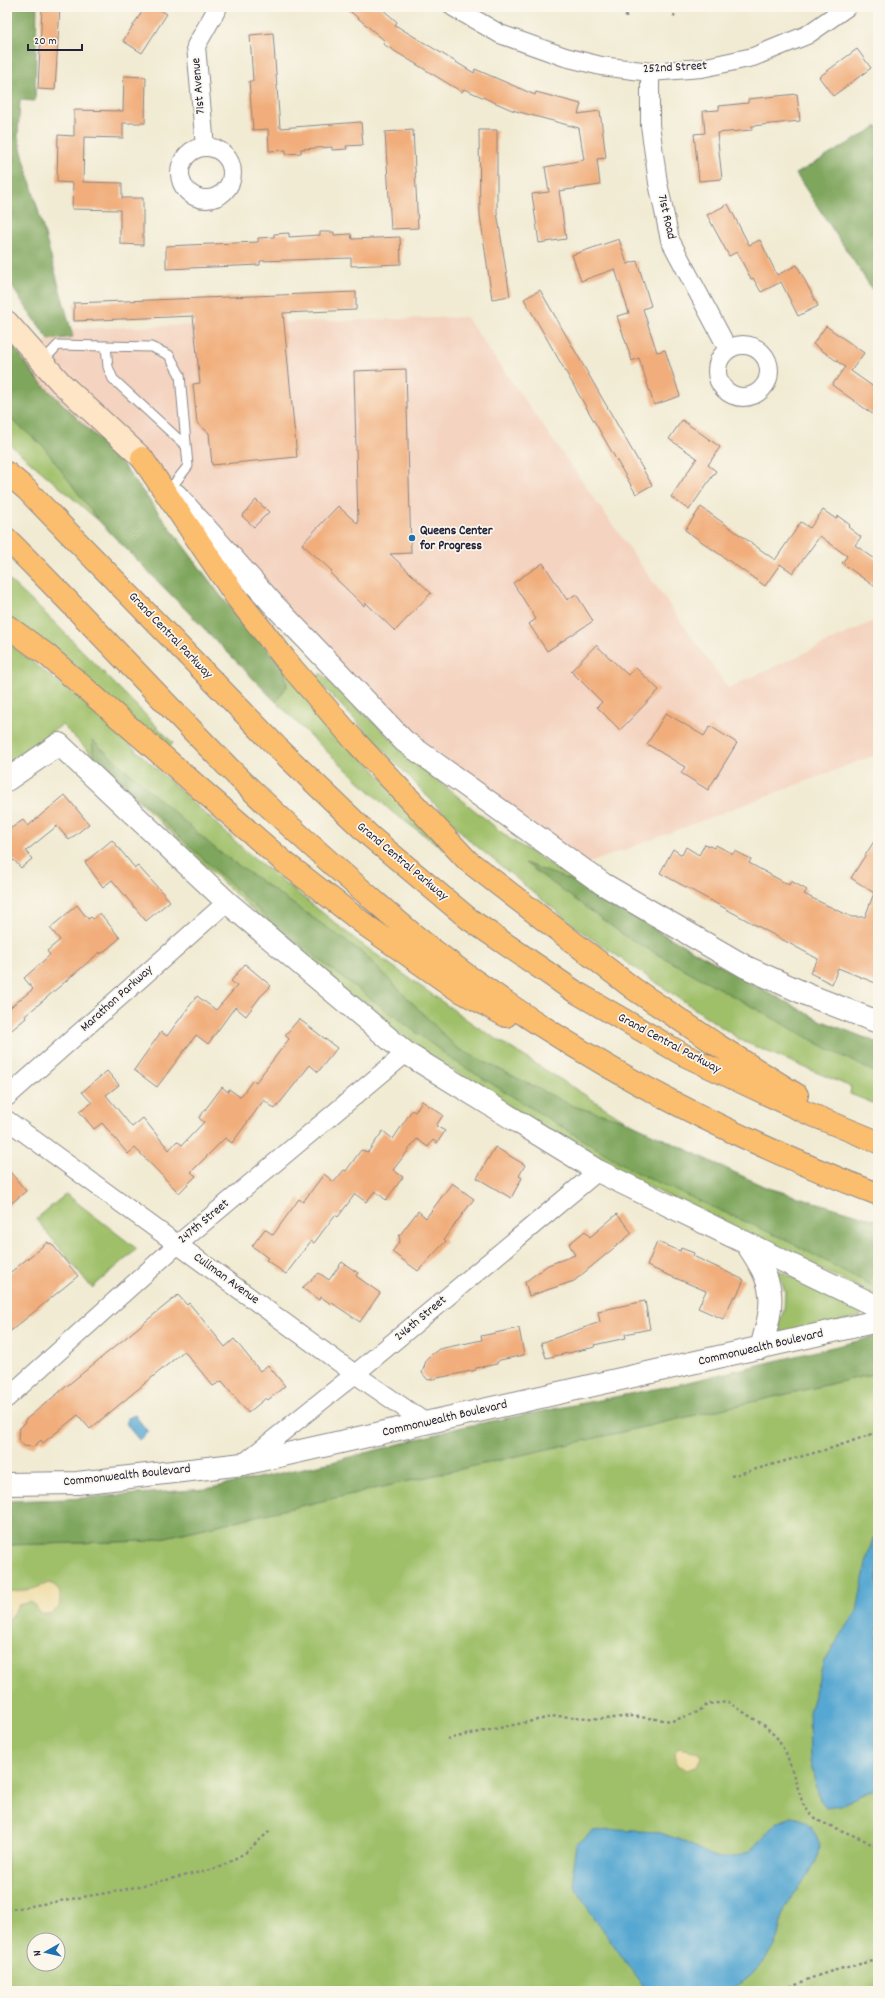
<svg xmlns="http://www.w3.org/2000/svg" width="885" height="1998" font-family="Dekko,sans-serif">
	<style>
		.built { fill: #f4d3c0 }
		.green { fill: #9fc069; stroke: #607152; fill-rule: evenodd }
		.forest { fill: #7fa65d; stroke: #50644c }
		.sand { fill: #eeda9e; stroke: #887e6c }
		.water { fill: #57a7d1; stroke: #3c6486 }
		.building { fill: #f1ae7b }
		.lines { fill: none; stroke-linecap: round; stroke-linejoin: round }
		.service-casing { stroke: #8a8687; stroke-width: 11 }
		.minor-casing { stroke: #8a8687; stroke-width: 20 }
		.tertiary-casing { stroke: #8a8687; stroke-width: 24 }
		.secondary-casing { stroke: #8a8687; stroke-width: 24 }
		.motorway-casing { stroke: #8a8687; stroke-width: 24 }
		.path { stroke: #8a8687; stroke-width: 2.5; stroke-dasharray: 3 3; stroke-linecap: butt }
		.service { stroke: #fff; stroke-width: 9 }
		.minor { stroke: #fff; stroke-width: 18 }
		.tertiary { stroke: #fff; stroke-width: 22 }
		.secondary { stroke: #fde5c5; stroke-width: 22 }
		.motorway { stroke: #fbbd6e; stroke-width: 22 }
		.poi-dot { fill: #1f6fb2; stroke: #fbf7ec; stroke-width: 1.5 }
		.labels { text-anchor: middle; dominant-baseline: central; stroke-width: 3.5; stroke-linejoin: round; paint-order: stroke }
		.street-label { font-size: 13px; fill: #22223b; stroke: #fbf7ec }
		.poi-label { font-size: 13px; font-weight: bold; fill: #22223b; stroke: #fbf7ec; text-anchor: start }
	</style>
	<rect width="100%" height="100%" fill="#fbf7ec"/>
	<filter id="ink" filterUnits="userSpaceOnUse"><feTurbulence type="fractalNoise" baseFrequency=".025" numOctaves="2"/><feDisplacementMap in="SourceGraphic" scale="8" xChannelSelector="R" yChannelSelector="G"/><feConvolveMatrix kernelMatrix="1 2 1 2 8 2 1 2 1" color-interpolation-filters="sRGB"/></filter>
	<filter id="wash" filterUnits="userSpaceOnUse"><feTurbulence type="fractalNoise" baseFrequency=".012" numOctaves="4" result="noise"/><feDisplacementMap in="SourceGraphic" scale="16" xChannelSelector="R" yChannelSelector="G"/><feGaussianBlur stdDeviation="0.9" result="paint"/><feColorMatrix in="noise" values="0 0 0 0 0 0 0 0 0 0 0 0 0 0 0 0 0 1.4 0 .05"/><feComposite in="paint" operator="in"/></filter>
	<g filter="url(#wash)">
		<rect width="100%" height="100%" fill="#f1ebd3"/>
		<!-- built -->
		<path class="built" d="M466,317L728,688L878,619V754L587,864L393,720L39,381L20,355L49,340L73,337L71,329Z"/>
		<!-- green -->
		<path class="green" d="M7,338L39,381L117,457L220,595L338,731L458,859L392,812L305,731L98,520L7,442Z
			M7,578L52,620L173,743L168,749L7,616Z
			M7,642L85,703L248,853L359,942L473,1024L626,1121L765,1187L878,1221V1297L597,1162L498,1100L415,1045L367,1011L274,930L199,860L62,725L7,764Z
			M321,673L424,769L510,839L663,934L817,1019L878,1043V1105L850,1094L851,1087L742,1041L582,932L469,840L315,678Z
			M66,1194L137,1249L92,1288L36,1219Z
			M778,1270L858,1308L861,1312V1317L783,1333L777,1329L784,1309L785,1292Z
			M878,1373V1991H7V1545L148,1541ZM34,1940H58V1964H34Z"/>
		<!-- forest -->
		<path class="forest" d="M7,7H37L35,101L20,100L18,137L73,337L49,340L7,280Z
			M878,126V298L796,174Z
			M7,338L39,381L117,457L220,595L284,668L287,686L276,702L98,520L43,446L7,416Z
			M92,740L218,851L363,953L457,1048L573,1106L626,1121L765,1187L878,1221V1289L784,1239L637,1173L453,1060L283,933L94,757Z
			M525,863L583,885L663,934L817,1019L878,1043V1074L828,1049L625,936Z
			M878,1336V1373L148,1541L7,1545V1501L67,1499L206,1489L332,1462L462,1427L680,1384Z"/>
		<!-- sand -->
		<path class="sand" d="M49,1583C61,1587 61,1595 59,1607C52,1614 47,1616 38,1612L34,1604L30,1602L18,1605L12,1616L7,1619V1592L33,1589Z
			M678,1748L699,1752L701,1757L697,1766L687,1770L677,1765L674,1755Z"/>
		<!-- water -->
		<path class="water" d="M135,1415L148,1432L139,1440L125,1423L128,1418Z
			M878,1535V1787L841,1805L826,1807L820,1800L810,1761L809,1712L824,1661L857,1611L867,1558L873,1538Z
			M791,1817C803,1819 809,1822 815,1833C830,1858 797,1886 785,1908C781,1915 783,1924 780,1932C770,1957 751,1982 726,1991H646L587,1907L575,1886L573,1866L576,1845L593,1831L616,1830L658,1832L680,1840L715,1857H734L750,1851L776,1823Z"/>
		<g id="blocks">
			<!-- building -->
			<path class="building" d="M42,7H60L55,90L38,89Z
				M145,7H156L167,14L142,53L123,41Z
				M345,7H380L397,22L395,25L474,73L475,69L535,95L536,92L581,104L578,114L600,111L606,158L597,159L600,185L559,191L566,239L539,243L532,194L549,192L545,167L584,160L579,128L512,110L464,89L462,92L383,44L385,41Z
				M273,33L280,128L361,122L363,145L346,146L347,149L332,150V147L301,149V153L286,154V150L269,151L268,129L253,130L249,81H253L250,35Z
				M857,49L871,68L833,96L819,77Z
				M124,76L146,77L145,123H123V138L84,137L83,182L122,183V198H143V245L120,244V210L72,209L73,183L57,182L58,135L74,136V110L123,111Z
				M797,94L800,121L752,126V130L717,133L722,179L699,181L694,134L705,133L703,111L719,110V106L748,103V99Z
				M413,130L418,228L391,229L385,132Z
				M479,130H497V212L510,296L492,299L480,215Z
				M728,204L749,245L760,240L777,275L797,265L818,306L798,316L781,282L761,292L753,278L751,279L737,252L729,256L707,215Z
				M320,232H334V235L351,234L352,239L400,237L401,264L351,266V258L260,261V265L166,269V246L258,242V238L274,237V234L289,233V237L320,235Z
				M619,239L627,264L637,261L651,306L643,309L650,331L657,352L665,350L680,396L654,405L639,358L632,361L617,316L629,313L615,269L581,281L572,255Z
				M540,290L652,485L636,494L524,299Z
				M356,292V310L283,313L297,457L212,465L209,433L197,423L193,384L200,383L193,316L74,321V303Z
				M826,326L864,353L851,371L878,390V418L832,385L845,367L813,344Z
				M406,369L411,553L390,554L431,593L395,631L366,603L364,606L330,573L332,571L302,544L338,506L358,524L354,371Z
				M682,420L720,447L708,465L716,471L689,510L671,497L697,458L669,439Z
				M256,500L269,512L254,527L242,516Z
				M701,507L775,560L801,522L810,528L823,510L836,519L838,516L850,525L848,527L861,537L855,545L878,561V589L842,563L847,556L820,536L793,573L780,564L765,586L685,530Z
				M543,563L567,600L576,594L593,621L547,651L529,624L536,619L513,583Z
				M596,645L628,675L636,668L659,690L620,730L597,707L602,702L571,671Z
				M666,713L704,736L710,726L737,743L708,790L681,773L685,767L647,744Z
				M65,795L89,824L69,840L57,826L26,851L32,859L21,868L14,860L7,866V831L23,820L28,826Z
				M878,835V984L838,968L832,984L810,973L818,959L660,873L673,849L682,855L686,847L699,855L705,844L714,848L716,845L733,854L735,851L751,859L749,863L789,885L791,881L807,890L804,894L822,903L852,917H865L874,893L851,878Z
				M112,840L135,868L138,866L170,901L146,921L112,880L103,887L85,862Z
				M77,905L88,919L91,917L93,919L100,913L120,938L101,954L100,952L25,1016L26,1018L7,1034V1010L33,989L24,978L50,955L47,951L60,940L50,928Z
				M245,964L271,986L260,997L246,1016L235,1007L208,1044L196,1035L157,1087L134,1070L161,1032L167,1036L197,996L216,1010L237,986L231,981Z
				M299,1019L337,1048L318,1072L310,1065L275,1109L264,1100L232,1143L225,1138L191,1172L196,1176L179,1193L135,1148L128,1154L102,1123L94,1129L79,1111L92,1103L82,1092L107,1071L119,1085L106,1095L132,1127L143,1118L169,1150L177,1141L182,1145L204,1122L199,1118L222,1087L228,1092L229,1089L240,1097L253,1080L256,1082L289,1039L285,1035Z
				M422,1101L443,1115L436,1126L445,1131L437,1143L433,1140L428,1147L417,1139L393,1170L403,1177L386,1200L375,1191L366,1202L355,1194L338,1217L335,1215L314,1243L311,1241L286,1274L266,1260L268,1258L252,1246L265,1229L273,1235L299,1199L303,1202L324,1174L334,1182L344,1170L346,1171L361,1150L368,1152L383,1131L393,1139L412,1110L415,1112Z
				M495,1147L525,1165L519,1176L522,1178L511,1198L477,1178Z
				M7,1168L26,1191L7,1207Z
				M452,1183L474,1199L444,1239L446,1241L418,1271L392,1252L400,1241L399,1236L418,1211L426,1218Z
				M617,1214L632,1233L574,1281L529,1296L525,1282L548,1265L575,1255L569,1244L585,1231L590,1237Z
				M48,1242L49,1244L51,1243L78,1276L7,1334V1275Z
				M657,1242L680,1251L681,1248L694,1253L693,1256L744,1280L736,1297L734,1296L723,1319L698,1308L706,1291L647,1266Z
				M342,1262L358,1273L356,1276L380,1293L360,1322L332,1303L331,1304L321,1297L319,1300L302,1288L319,1273L329,1280Z
				M178,1295L187,1305L189,1303L225,1347L234,1339L260,1371L268,1365L285,1386L268,1400L266,1398L248,1413L222,1381L213,1386L184,1351L90,1429L78,1415L43,1443L41,1440L33,1447L24,1446L18,1439L19,1429L25,1423L24,1421Z
				M645,1301L650,1329L625,1334L626,1338L594,1345L595,1347L546,1358L541,1343L600,1322L598,1311Z
				M519,1328L524,1355L500,1360L497,1362V1364L476,1368V1370L428,1380L422,1373L427,1358L439,1349L482,1340L481,1336Z"/>
		</g>
	</g>
	<g filter="url(#ink)">
		<use href="#blocks" fill-opacity="0" stroke="#8a8687" stroke-width="1"/>
		<g class="lines">
			<!-- service casing -->
			<g class="service-casing">
				<path id="service" d="M106,346L108,367L113,379L186,446
					M42,362L58,345L151,347L169,355L180,375L188,466L170,489"/>
			</g>
			<!-- minor casing -->
			<g class="minor-casing">
				<path id="minor" d="M453,7L500,34L565,57L601,66L650,72L702,68L753,57L807,35L847,7
					M650,72V125L658,183L670,240L728,349
					M180 173a26 26 0 1 1 52 0a26 26 0 1 1-52 0Z
					M205,147L196,46L218,7
					M717 371a26 26 0 1 1 52 0a26 26 0 1 1-52 0Z
					M7,1097L227,902
					M7,1120L355,1374L426,1423
					M7,1398L178,1244L406,1053
					M244,1463L355,1374L598,1171"/>
			</g>
			<!-- tertiary casing -->
			<g class="tertiary-casing">
				<path id="tertiary" d="M176,495L273,604L404,741L603,884L746,967L808,995L878,1022
					M7,780L59,744L227,902L406,1053L598,1171L878,1307
					M746,1243C776,1287 775,1298 761,1348
					M7,1484L77,1483L243,1464L878,1321"/>
			</g>
			<!-- secondary casing -->
			<g class="secondary-casing">
				<path id="secondary" d="M7,322L61,383L142,458"/>
			</g>
			<!-- motorway casing -->
			<g class="motorway-casing">
				<path id="motorway" d="M142,458L237,598L292,668L354,740L468,861L634,989L719,1046L797,1095
					M7,473L26,489L279,749L371,837L469,919L574,991L684,1055L805,1112L878,1142
					M7,539C86,617 160,699 238,777C283,821 330,863 378,904C394,918 411,933 428,946C564,1051 718,1133 878,1194
					M7,626L47,655L283,861L368,927L455,988L506,1016"/>
			</g>
			<!-- path -->
			<path class="path" d="M674,17L675,7
				M626,18V7
				M731,1476L832,1448L878,1432
				M7,1730L12,1728
				M447,1739L556,1716L605,1719L631,1716L672,1721L698,1712L708,1704L728,1702L765,1726L777,1738L787,1755L803,1804L810,1814L821,1822L862,1839L878,1848
				M7,1910L118,1891L218,1868L245,1853L271,1830
				M785,1991C812,1974 847,1967 878,1960"/>
			<!-- service -->
			<use href="#service" class="service"/>
			<!-- minor -->
			<use href="#minor" class="minor"/>
			<!-- tertiary -->
			<use href="#tertiary" class="tertiary"/>
			<!-- secondary -->
			<use href="#secondary" class="secondary"/>
			<!-- motorway -->
			<use href="#motorway" class="motorway"/>
		</g>
	</g>
	<!-- markers -->
	<circle class="poi-dot" cx="412" cy="538" r="4"/>
	<g class="labels">
		<!-- street labels -->
		<g class="street-label">
			<text transform="translate(675 68) rotate(-3)">252nd Street</text>
			<text transform="translate(199 86) rotate(-95)">71st Avenue</text>
			<text transform="translate(666 217) rotate(77)">71st Road</text>
			<text transform="translate(170 636) rotate(46)">Grand Central Parkway</text>
			<text transform="translate(402 862) rotate(40)">Grand Central Parkway</text>
			<text transform="translate(117 999) rotate(-42)">Marathon Parkway</text>
			<text transform="translate(669 1044) rotate(28)">Grand Central Parkway</text>
			<text transform="translate(204 1222) rotate(-40)">247th Street</text>
			<text transform="translate(226 1279) rotate(36)">Cullman Avenue</text>
			<text transform="translate(421 1319) rotate(-40)">246th Street</text>
			<text transform="translate(761 1348) rotate(-13)">Commonwealth Boulevard</text>
			<text transform="translate(445 1419) rotate(-13)">Commonwealth Boulevard</text>
			<text transform="translate(127 1476) rotate(-6)">Commonwealth Boulevard</text>
		</g>
		<!-- poi labels -->
		<g class="poi-label">
			<text x="420" y="531">Queens Center<tspan x="420" dy="15">for Progress</tspan></text>
		</g>
	</g>
	<!-- margin -->
	<rect width="885" height="1998" fill="none" stroke="#fbf7ec" stroke-width="24"/>
	<!-- north arrow -->
	<g transform="translate(46 1952) rotate(262)"><circle r="19" fill="#fbf7ec" stroke="#a4a2a5"/>
	<path d="M0-3L7 15L0 10L-7 15Z" fill="#1f6fb2"/>
	<text y="-6" font-size="11" font-weight="bold" text-anchor="middle" fill="#22223b">N</text>
	</g>
	<!-- scale -->
	<path d="M28 44v6h54v-6" fill="none" stroke="#22223b" stroke-width="2"/>
	<text x="34" y="44" font-size="12" fill="#22223b" stroke="#fbf7ec" stroke-width="3" paint-order="stroke">20 m</text>
</svg>
